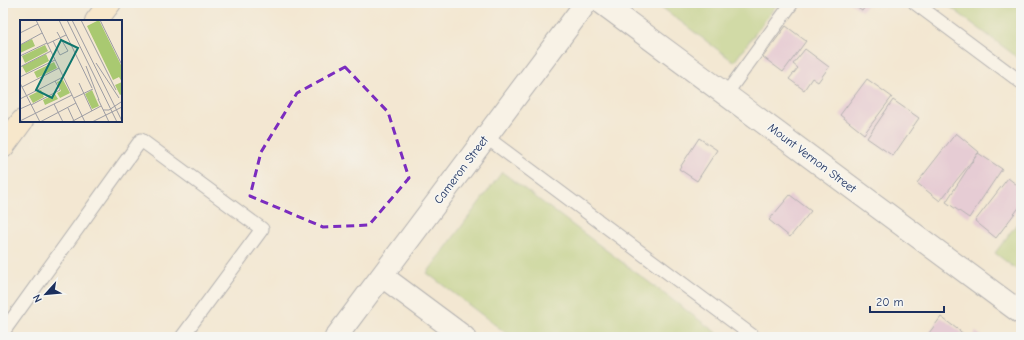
<svg xmlns="http://www.w3.org/2000/svg" width="1024" height="340" font-family="'Comic Neue',sans-serif">
	<style>
		.green { fill: #a9c971; stroke: #627c68 }
		.building { fill: #d8abd7 }
		.lines { fill: none; stroke-linecap: round; stroke-linejoin: round }
		.lane-casing { stroke: #676f87; stroke-width: 15 }
		.street-casing { stroke: #676f87; stroke-width: 24 }
		.secondary-casing { stroke: #676f87; stroke-width: 24 }
		.lane { stroke: #fff; stroke-width: 13 }
		.street { stroke: #fff; stroke-width: 22 }
		.secondary { stroke: #fce6c4; stroke-width: 22 }
		.marked { fill: none; stroke: #7b2cbf; stroke-width: 3; stroke-dasharray: 8 5; stroke-linejoin: round }
		.labels { text-anchor: middle; dominant-baseline: central; stroke-width: 3; stroke-linejoin: round; paint-order: stroke }
		.street-label { font-size: 12px; fill: #1b2f5e; stroke: #f6f6f2 }
		.inset-road { fill: none; stroke: #9d9da4; stroke-width: 1 }
		.view { fill: #0f766e; fill-opacity: 0.15; stroke: #0f766e; stroke-width: 2 }
		.inset-edge { fill: none; stroke: #1b2f5e; stroke-width: 2 }
	</style>
	<rect width="100%" height="100%" fill="#f6f6f2"/>
	<filter id="ink" filterUnits="userSpaceOnUse"><feTurbulence type="fractalNoise" baseFrequency=".025" numOctaves="2"/><feDisplacementMap in="SourceGraphic" scale="8" xChannelSelector="R" yChannelSelector="G"/><feConvolveMatrix kernelMatrix="1 2 1 2 8 2 1 2 1" color-interpolation-filters="sRGB"/></filter>
	<filter id="wash" filterUnits="userSpaceOnUse"><feTurbulence type="fractalNoise" baseFrequency=".012" numOctaves="4" result="noise"/><feDisplacementMap in="SourceGraphic" scale="16" xChannelSelector="R" yChannelSelector="G"/><feGaussianBlur stdDeviation="0.9" result="paint"/><feColorMatrix in="noise" values="0 0 0 0 0 0 0 0 0 0 0 0 0 0 0 0 0 1.4 0 .05"/><feComposite in="paint" operator="in"/></filter>
	<g filter="url(#wash)">
		<rect width="100%" height="100%" fill="#f3e7d2"/>
		<!-- green -->
		<path class="green" d="M656,3H778L734,62Z
			M945,3H1021V60Z
			M502,172L722,337H511L427,273Z
			M1021,218V273L995,253Z"/>
		<g id="blocks">
			<!-- building -->
			<path class="building" d="M850,3H868L862,11Z
				M786,26L806,41L783,72L763,57Z
				M805,49L829,67L818,82L812,78L804,90L789,79L798,68L793,64Z
				M867,79L892,97L864,134L840,115Z
				M893,100L919,118L893,156L867,138Z
				M956,133L979,152L940,201L917,183Z
				M699,138L717,150L697,181L679,169Z
				M978,153L1002,169L969,218L946,202Z
				M1008,178L1021,188V205L996,238L975,221Z
				M790,195L811,211L790,237L769,220Z
				M941,317L968,337H926Z
				M976,332L983,337H972Z"/>
		</g>
	</g>
	<g filter="url(#ink)">
		<use href="#blocks" fill-opacity="0" stroke="#676f87" stroke-width="1"/>
		<g class="lines">
			<!-- lane casing -->
			<g class="lane-casing">
				<path id="lane" d="M915,3L1021,82
					M726,94L792,3
					M486,137L754,337
					M3,332L141,140L262,229L182,337"/>
			</g>
			<!-- street casing -->
			<g class="street-casing">
				<path id="street" d="M602,3L1021,313
					M382,276L464,337
					M336,337L586,3"/>
			</g>
			<!-- secondary casing -->
			<g class="secondary-casing">
				<path id="secondary" d="M96,21L110,3
					M3,147L22,121"/>
			</g>
			<!-- lane -->
			<use href="#lane" class="lane"/>
			<!-- street -->
			<use href="#street" class="street"/>
			<!-- secondary -->
			<use href="#secondary" class="secondary"/>
		</g>
	</g>
	<!-- marked area -->
	<path d="M0 0H1024V340H0ZM345,67L388,112L409,178L369,225L323,227L250,196L261,152L297,93Z" fill="#f3e7d2" fill-opacity=".55" fill-rule="evenodd"/>
	<path class="marked" d="M345,67L388,112L409,178L369,225L323,227L250,196L261,152L297,93Z"/>
	<g class="labels">
		<!-- street labels -->
		<g class="street-label">
			<text transform="translate(812 158) rotate(37)">Mount Vernon Street</text>
			<text transform="translate(461 170) rotate(-53)">Cameron Street</text>
		</g>
	</g>
	<!-- overview -->
	<g transform="translate(20 20)">
		<rect width="102" height="102" fill="#f3e7d2"/>
		<path d="M79,0L102,47V74L100,75L95,65L102,62L99,57L93,60L67,6ZM12,19L15,26L0,33V25ZM25,25L28,31L5,43L2,36ZM26,34L29,41L6,53L2,46ZM34,42L37,48L17,58L14,52ZM43,60L50,73L40,78L37,73L41,71L37,62ZM21,70L24,77L13,83L9,76ZM72,70L79,86L72,89L65,74ZM35,74L38,79L25,85L23,80Z" fill="#a9c971"/>
		<path class="inset-road" d="M16,0L65,102M39,0L72,68M47,0L97,102M52,0L102,101M61,0L96,70M80,0L102,45M0,13L18,4M33,21L40,35L48,31L37,12M27,24L46,15M0,25L22,13M0,36L27,23M76,43L99,78M66,46L79,80M0,47L31,31M0,57L35,40M0,63L20,102L56,83M59,63L72,91M2,67L39,48M54,78L73,69M0,79L43,57M78,79L89,102M34,84L43,102M11,85L40,70L35,61M48,88L54,101M0,89L11,84M83,90H89L101,82M0,101L52,75M51,102L81,86M72,102L102,87"/>
		<path class="view" d="M41,20L58,28L32,78L16,70Z"/>
		<rect width="102" height="102" class="inset-edge"/>
	</g>
	<!-- margin -->
	<rect width="1024" height="340" fill="none" stroke="#f6f6f2" stroke-width="16"/>
	<!-- north arrow -->
	<g transform="translate(46 294) rotate(243)" stroke="#f6f6f2" stroke-width="3" paint-order="stroke">
	<path d="M0-3L7 15L0 10L-7 15Z" fill="#1b2f5e"/>
	<text y="-6" font-size="11" font-weight="bold" text-anchor="middle" fill="#1b2f5e">N</text>
	</g>
	<!-- scale -->
	<path d="M870 306v6h74v-6" fill="none" stroke="#1b2f5e" stroke-width="2"/>
	<text x="876" y="306" font-size="12" fill="#1b2f5e" stroke="#f6f6f2" stroke-width="3" paint-order="stroke">20 m</text>
</svg>
